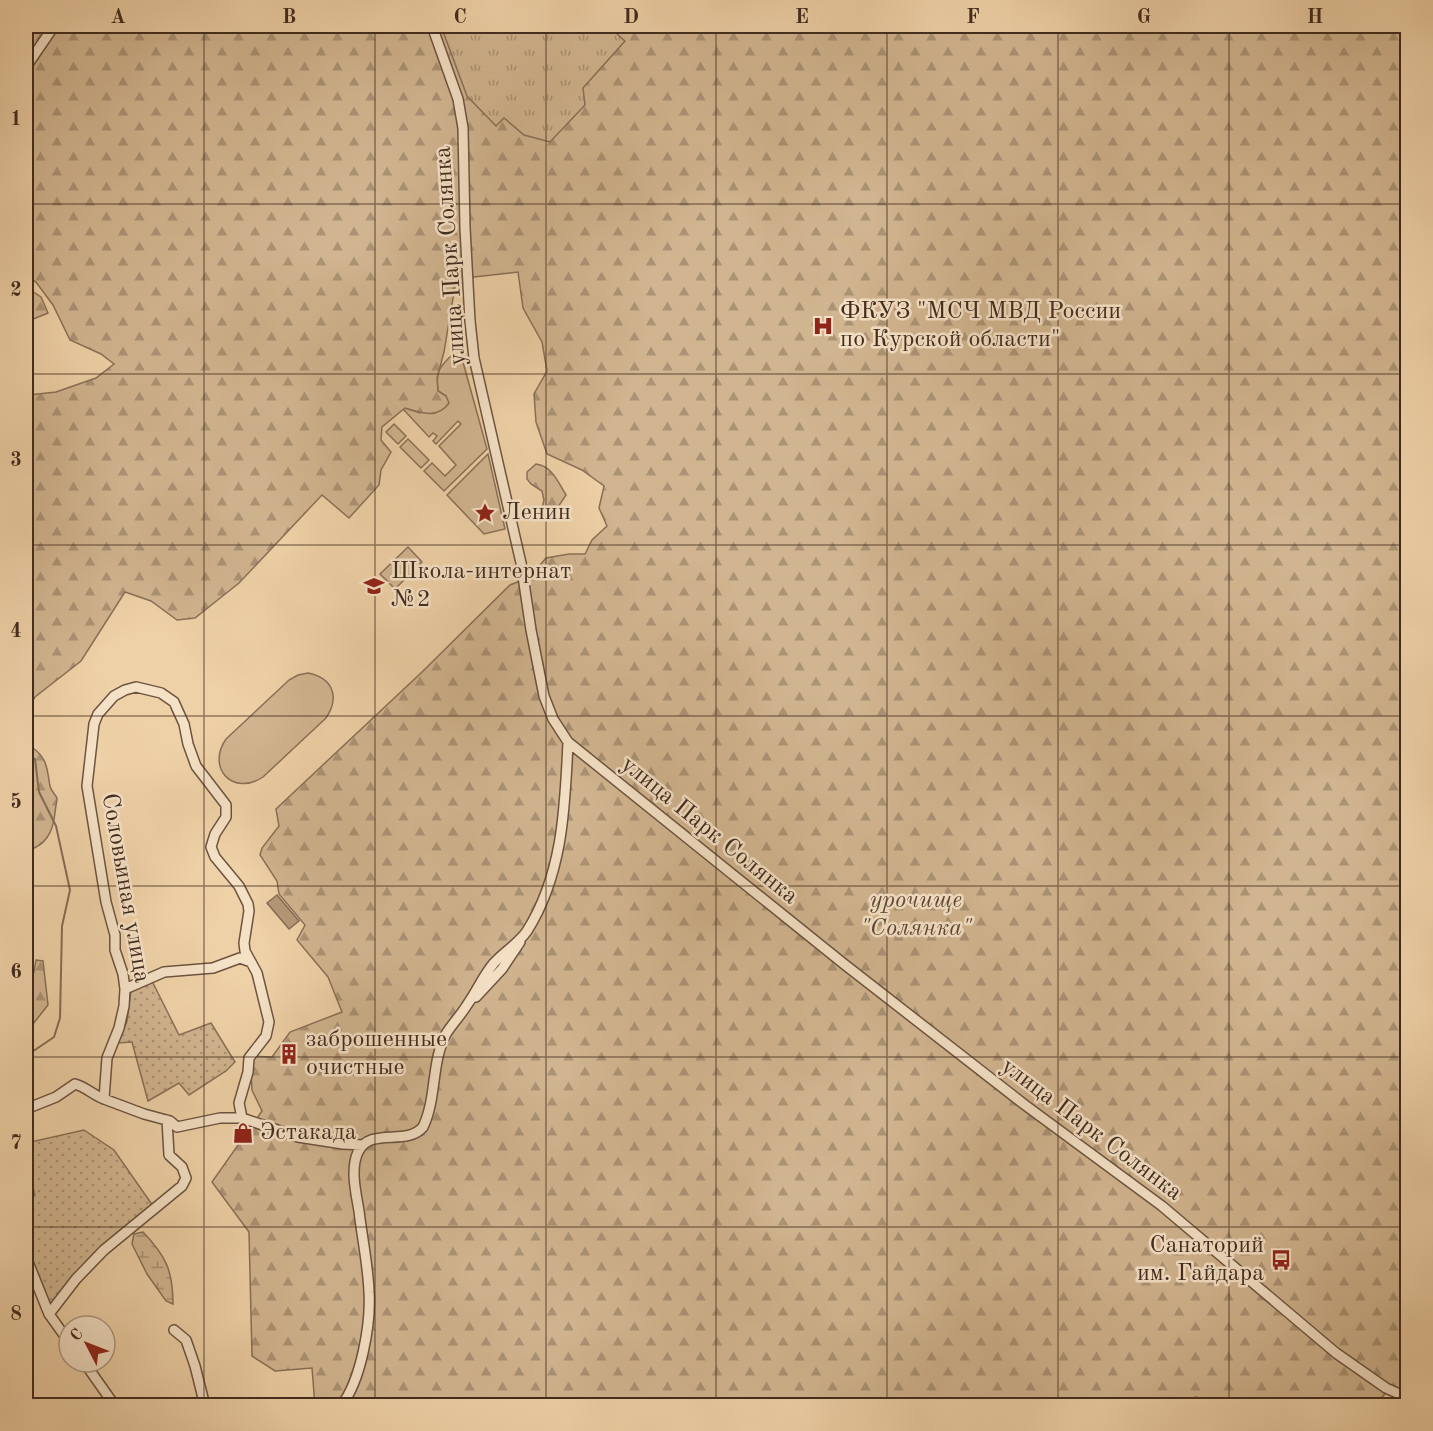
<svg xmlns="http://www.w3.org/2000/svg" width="1433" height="1431" font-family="'Old Standard TT',serif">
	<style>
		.grass { fill: #d1b590; stroke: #897057; stroke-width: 1.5 }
		.forest { fill: url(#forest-firs); stroke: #897057; stroke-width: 1.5 }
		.wetland { fill: url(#wetland-marsh); stroke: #897057; stroke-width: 1.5 }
		.park { fill: url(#park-tufts); stroke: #897057; stroke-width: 1.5 }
		.garden { fill: url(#garden-dots); stroke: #897057; stroke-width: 1.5 }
		.water { fill: #b49978; stroke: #866d54; stroke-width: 1.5 }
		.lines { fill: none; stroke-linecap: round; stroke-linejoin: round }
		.stream { stroke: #866d54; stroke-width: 2 }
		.street-casing { stroke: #6c5440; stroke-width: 12 }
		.street { stroke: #f5e1c6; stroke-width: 9 }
		.grid { fill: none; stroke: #412b1e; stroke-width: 1.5; stroke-opacity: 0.55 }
		.labels { text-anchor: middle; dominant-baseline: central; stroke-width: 5; stroke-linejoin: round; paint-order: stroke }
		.street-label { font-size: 24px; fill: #412b1e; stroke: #f5e1c6 }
		.poi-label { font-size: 24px; fill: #412b1e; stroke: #f5e1c6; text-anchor: start }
		.park-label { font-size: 24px; font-style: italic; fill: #5e4735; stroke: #f5e1c6 }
		.neatline { fill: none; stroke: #412b1e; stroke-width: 2 }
		.grid-label { font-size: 20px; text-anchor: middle; font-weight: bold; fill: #412b1e }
	</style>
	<defs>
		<pattern id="forest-firs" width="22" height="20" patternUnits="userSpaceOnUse" patternTransform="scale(1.5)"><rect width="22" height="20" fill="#d1b590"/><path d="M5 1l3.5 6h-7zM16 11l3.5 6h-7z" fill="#ab9375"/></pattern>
		<pattern id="wetland-marsh" width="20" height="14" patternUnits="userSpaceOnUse" patternTransform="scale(1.5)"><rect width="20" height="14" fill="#d1b590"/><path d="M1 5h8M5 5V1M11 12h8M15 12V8" fill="none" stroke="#ab9375"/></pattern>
		<pattern id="park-tufts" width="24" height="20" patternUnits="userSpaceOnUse" patternTransform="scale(1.5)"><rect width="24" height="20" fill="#d1b590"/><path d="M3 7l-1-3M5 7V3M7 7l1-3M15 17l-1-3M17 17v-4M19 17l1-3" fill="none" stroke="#ab9375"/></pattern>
		<pattern id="garden-dots" width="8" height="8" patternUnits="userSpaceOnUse" patternTransform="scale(1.5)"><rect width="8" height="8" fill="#d1b590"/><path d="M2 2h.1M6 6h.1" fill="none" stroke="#ab9375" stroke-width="1.8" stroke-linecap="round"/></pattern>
	</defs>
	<rect width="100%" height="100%" fill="#efd1a7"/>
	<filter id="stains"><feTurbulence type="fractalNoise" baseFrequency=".00333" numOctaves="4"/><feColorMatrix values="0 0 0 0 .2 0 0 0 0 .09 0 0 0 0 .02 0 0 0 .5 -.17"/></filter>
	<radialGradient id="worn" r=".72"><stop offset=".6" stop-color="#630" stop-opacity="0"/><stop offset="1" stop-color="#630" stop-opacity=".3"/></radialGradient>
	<!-- grass -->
	<path class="grass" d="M452,355L458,357L463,362L487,449L444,491L424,471L432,463L445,476L456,465L439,446L461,424L458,421L436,444L433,441L437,436L433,433L429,437L403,409L405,408L420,413L446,396L438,391C436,372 438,368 452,355Z
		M394,424L406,436L398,444L386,432Z
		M408,439L429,460L421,468L400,447Z
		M488,454L505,529L484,534L447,495Z
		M408,547L422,562L395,589L380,574Z
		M308,673C333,678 340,697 326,718L263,777C233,797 206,768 226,739L289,680L298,675Z"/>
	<!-- forest -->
	<path class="forest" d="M26,26H1407V1390L1404,1387L1385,1394L1373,1406L1204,1405L1196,1397L1174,1406H315L312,1368L275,1371L252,1356L249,1232L212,1182L262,1111L252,1090L250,1056L272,1057L290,1032L342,1012L328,977L297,940L305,925L279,894L277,881L260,855L262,848L279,826L276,809L422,672L510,585L530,577L546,558L569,554H585L592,540L607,526L599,508L604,486L582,470L547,454L536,422L534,394L547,371L542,342L523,308L518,272L474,277L455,286L444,352L437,378L438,391L446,396L449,403C438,419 421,413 405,408L382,427L381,440L391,452L381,470L379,485L349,518L322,495L239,583L195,618L177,620L151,601L125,592L81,661L35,697L26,713V393L29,395L56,392L96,378L114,364L101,354L70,340L53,305L36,282L26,276Z
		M26,287L41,297L48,313L26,322Z
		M536,464C552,466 558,482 566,495L554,513L546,518H544L541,512L544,500L542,491L531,484L527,479V472Z
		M33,748C48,759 47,770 50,786C51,791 55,794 57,798C57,802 55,809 55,813C53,832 46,846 26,851V754Z
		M36,960L43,961L48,1005L33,1024L26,1021V971L34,972Z"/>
	<!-- wetland -->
	<path class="wetland" d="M143,1232C166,1256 173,1271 173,1304L166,1301L147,1274L132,1244L134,1234Z"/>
	<!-- park -->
	<path class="park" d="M441,26H608L625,41L583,88L585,105L550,142L524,135L504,118L496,126L467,96Z"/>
	<!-- garden -->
	<path class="garden" d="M152,981L179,1035L211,1023L235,1062L226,1071L189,1095L179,1083L148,1101L132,1042L118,1043L127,1021L131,991Z
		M84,1130L114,1150L153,1206L75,1274L50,1305L26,1243V1202L35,1195L26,1162V1143Z"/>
	<!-- water -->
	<path class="water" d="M277,895L299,921L289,929L267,903Z"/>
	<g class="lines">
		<!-- stream -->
		<path class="stream" d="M26,754L35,759L39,792L56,826L70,890L62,926L60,1018L54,1037L26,1056"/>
		<!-- street casing -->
		<g class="street-casing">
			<path id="street" d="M432,26L458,99L463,128L465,228L470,321L474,358L521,563L531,630L544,696L553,719L568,742L844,964L1025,1105L1162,1206L1336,1353L1386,1388L1408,1398
				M26,67L54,26
				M125,989L164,972L213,968L240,958L251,962
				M476,997L502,969L520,942
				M104,1099L144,1114L170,1121L177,1127L220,1118H242L298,1137L343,1144L363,1145
				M26,1109L56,1097L75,1084C86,1087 93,1095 104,1099L107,1058L119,1028L124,1006L125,989L123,974L115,950V935L106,902L87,786L94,724L98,714L114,696L125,690L136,687L161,693L174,702L184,724L188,744L196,766L226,805V817L215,834L211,847L215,857L239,886L248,904L249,911L244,943L245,951L257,973L269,1022L266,1036L249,1058L248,1072L239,1103L242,1118
				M26,1257L49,1314L69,1342
				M49,1314L76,1279L104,1250L182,1186L186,1178L182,1167L169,1155L167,1120
				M174,1330L186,1340L195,1366L205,1406
				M84,1362L115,1406
				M341,1406C361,1381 371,1324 369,1292C368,1265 362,1237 359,1211C356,1193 350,1169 358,1152C371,1126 406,1147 423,1127C437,1098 431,1062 446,1034C452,1024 461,1015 467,1005C477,991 483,976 494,963C504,952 519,943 527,931C563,874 565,807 568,742"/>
		</g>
		<!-- street -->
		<use href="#street" class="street"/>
	</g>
	<!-- grid -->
	<path class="grid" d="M204,26V1406M375,26V1406M546,26V1406M716,26V1406M887,26V1406M1058,26V1406M1229,26V1406M26,204H1408M26,374H1408M26,545H1408M26,716H1408M26,886H1408M26,1057H1408M26,1227H1408"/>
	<!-- icons -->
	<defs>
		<g id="hospital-bare" transform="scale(1.62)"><path d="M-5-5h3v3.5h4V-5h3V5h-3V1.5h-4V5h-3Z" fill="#8f2418" stroke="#f5e1c6" stroke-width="2.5" paint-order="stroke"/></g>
		<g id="sight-bare" transform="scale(1.62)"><path d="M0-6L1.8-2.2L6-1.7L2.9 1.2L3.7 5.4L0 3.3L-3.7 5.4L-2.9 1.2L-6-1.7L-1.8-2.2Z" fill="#8f2418" stroke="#f5e1c6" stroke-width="2.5" paint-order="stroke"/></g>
		<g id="school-bare" transform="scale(1.62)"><path d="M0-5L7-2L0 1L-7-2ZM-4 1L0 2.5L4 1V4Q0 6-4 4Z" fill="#8f2418" stroke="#f5e1c6" stroke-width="2.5" paint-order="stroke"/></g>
		<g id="building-bare" transform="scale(1.62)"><path d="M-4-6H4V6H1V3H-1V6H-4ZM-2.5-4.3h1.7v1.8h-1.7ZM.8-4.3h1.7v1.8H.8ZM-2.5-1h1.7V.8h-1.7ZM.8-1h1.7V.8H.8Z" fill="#8f2418" stroke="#f5e1c6" stroke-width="2.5" paint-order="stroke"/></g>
		<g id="shop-bare" transform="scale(1.62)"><path d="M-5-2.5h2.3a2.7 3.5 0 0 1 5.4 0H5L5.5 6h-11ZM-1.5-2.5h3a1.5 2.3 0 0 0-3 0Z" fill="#8f2418" stroke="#f5e1c6" stroke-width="2.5" paint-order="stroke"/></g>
		<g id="bus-bare" transform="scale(1.62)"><path d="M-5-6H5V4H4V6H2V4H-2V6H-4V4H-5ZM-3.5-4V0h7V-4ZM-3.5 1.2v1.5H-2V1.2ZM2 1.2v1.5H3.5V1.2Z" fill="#8f2418" stroke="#f5e1c6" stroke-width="2.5" paint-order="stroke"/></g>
	</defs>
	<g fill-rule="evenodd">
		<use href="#hospital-bare" x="823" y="326"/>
		<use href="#sight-bare" x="485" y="513"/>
		<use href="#school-bare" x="374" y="586"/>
		<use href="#building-bare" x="289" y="1054"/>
		<use href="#shop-bare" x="243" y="1133"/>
		<use href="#bus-bare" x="1281" y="1260"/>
	</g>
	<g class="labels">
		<!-- street labels -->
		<g class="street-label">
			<text transform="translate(451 256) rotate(-94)">улица Парк Солянка</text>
			<text transform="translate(709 831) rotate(39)">улица Парк Солянка</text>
			<text transform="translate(125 888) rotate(80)">Соловьиная улица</text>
			<text transform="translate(1091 1130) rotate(37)">улица Парк Солянка</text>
		</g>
		<!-- poi labels -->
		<g class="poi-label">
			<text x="840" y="312">ФКУЗ "МСЧ МВД России<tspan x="840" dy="28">по Курской области"</tspan></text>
			<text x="502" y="513">Ленин</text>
			<text x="391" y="572">Школа-интернат<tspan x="391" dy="28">№2</tspan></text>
			<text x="306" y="1040">заброшенные<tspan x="306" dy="28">очистные</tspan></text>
			<text x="260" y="1133">Эстакада</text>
			<text x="1264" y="1246" text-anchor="end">Санаторий<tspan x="1264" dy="28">им. Гайдара</tspan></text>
		</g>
		<!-- park labels -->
		<g class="park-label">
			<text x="916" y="901">урочище<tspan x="916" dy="28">"Солянка"</tspan></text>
		</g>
	</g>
	<!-- margin -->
	<rect width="1433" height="1431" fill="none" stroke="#efd1a7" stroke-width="66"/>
	<!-- north arrow -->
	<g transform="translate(87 1344) rotate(312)"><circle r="28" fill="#f5e1c6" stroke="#ad9883" stroke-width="1.5"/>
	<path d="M0-4.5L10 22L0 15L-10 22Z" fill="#8f2418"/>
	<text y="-9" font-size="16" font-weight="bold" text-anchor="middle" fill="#412b1e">С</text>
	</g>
	<rect x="33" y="33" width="1367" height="1365" class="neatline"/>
	<g class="grid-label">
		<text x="118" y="23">A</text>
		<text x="289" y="23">B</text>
		<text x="460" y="23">C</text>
		<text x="631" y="23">D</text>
		<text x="802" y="23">E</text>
		<text x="973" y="23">F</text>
		<text x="1144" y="23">G</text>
		<text x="1315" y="23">H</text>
		<text x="16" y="125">1</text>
		<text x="16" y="296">2</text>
		<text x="16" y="466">3</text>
		<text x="16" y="637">4</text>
		<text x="16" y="808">5</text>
		<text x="16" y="978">6</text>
		<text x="16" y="1149">7</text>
		<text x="16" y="1320">8</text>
	</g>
	<rect width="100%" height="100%" filter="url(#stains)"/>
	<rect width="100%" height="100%" fill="url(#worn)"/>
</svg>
